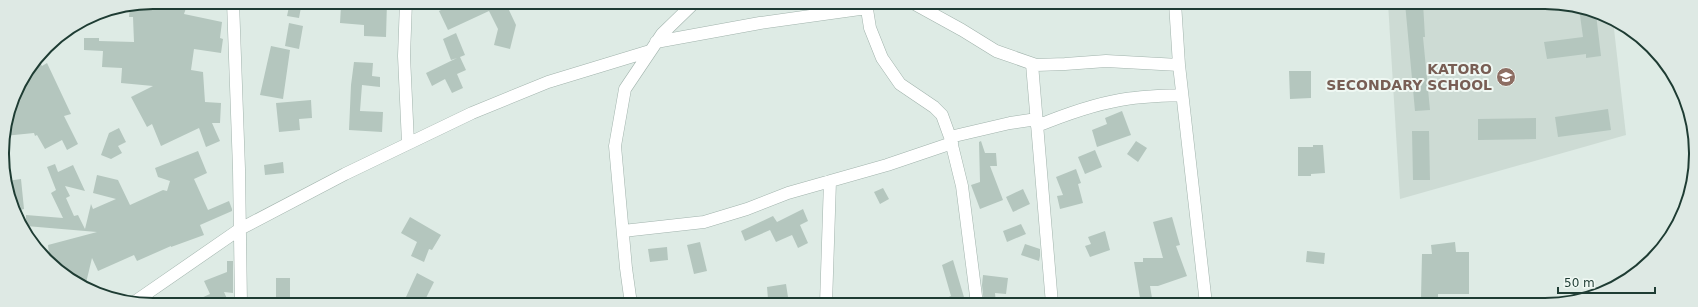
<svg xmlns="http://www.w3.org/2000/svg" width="1698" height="307" font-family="'DejaVu Sans',sans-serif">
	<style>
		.built { fill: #cddbd4 }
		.building { fill: #b4c6be }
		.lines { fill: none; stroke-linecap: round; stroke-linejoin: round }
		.minor-casing { stroke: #a1b3ac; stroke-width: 13 }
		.minor { stroke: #fff; stroke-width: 12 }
		.labels { text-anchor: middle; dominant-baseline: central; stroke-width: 4; stroke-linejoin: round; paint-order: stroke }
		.education-label { font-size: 14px; font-weight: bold; fill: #785e54; stroke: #eff8f3; text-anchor: end }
		.rim { fill: none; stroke: #1e3c33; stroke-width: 2 }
	</style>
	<rect width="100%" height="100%" fill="#deebe5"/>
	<!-- built -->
	<path class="built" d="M1388,3H1564L1613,20L1626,135L1400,199Z"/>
	<!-- building -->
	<path class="building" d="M154,2H157V9L179,6L186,8L184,14L222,22L220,38L223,39L221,53L194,49L191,70L203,72L205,102L221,103L220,123H212L220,141L206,147L199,128L161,146L152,124L147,127L131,97L153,86L121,83L122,68L102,67L103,51L84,50V38H99V41L134,42L133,17H129L130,7Z
		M290,2H302L299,18L287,16Z
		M356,2H387L386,37L364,36V25L340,23L341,6H356Z
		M457,2H507V6L516,25L510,49L494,45L498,29L489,11L448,30L439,11Z
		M1405,3H1423L1425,37H1423L1430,110L1415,111Z
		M1579,8L1596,14L1601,56L1586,58V54L1547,59L1544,42L1583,37Z
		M289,23L303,26L299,49L285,46Z
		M456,33L465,55L460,57L466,70L457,74L463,88L452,93L445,79L432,86L426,73L457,58L451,60L443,39Z
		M271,46L290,50L283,99L260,95Z
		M38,59L42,66L47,63L71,114L64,116L78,144L67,150L62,140L45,149L37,135L35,136L34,133L4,136L14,95Z
		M354,62L373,63L372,76L380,77V87L362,85L360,111L383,112L382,132L349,130L351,85Z
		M1289,71H1311V98L1290,99Z
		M311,100L312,118L299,119L300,130L279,132L276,103Z
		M1608,109L1611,130L1558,137L1555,117Z
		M1122,111L1131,135L1097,147L1092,130L1107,124L1105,118Z
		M1536,118V139L1478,140V119Z
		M119,128L126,142L118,146L122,153L111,159L101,155L109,133Z
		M1412,131H1429L1430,180H1413Z
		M981,141L985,153H996L997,166H990L1003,200L980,209L971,185L980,182L979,142Z
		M1136,141L1147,148L1138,162L1127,154Z
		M1313,145H1323L1325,173L1311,174V176H1298V147H1313Z
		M1095,150L1102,167L1085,174L1078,157Z
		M198,151L207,173L194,179L208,210L229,201L232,209V211L200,225L204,235L171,247V246L137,261L134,255L98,271L92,258L86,283L70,279L50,262L48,245L97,232L26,226V215L63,218L51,193L56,190L47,167L55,164L58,172L73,165L85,191L65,186L70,196L66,198L74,216L78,215L85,229L91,204L93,209L116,199L93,193L97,175L118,180L130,205L163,190L167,191L170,181L158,177L155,168Z
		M283,162L284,173L265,175L264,165Z
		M1076,169L1081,183L1078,184L1083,203L1060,209L1057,196L1063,195L1056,177Z
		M21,179L24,209L15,211L10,202L7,181Z
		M883,188L889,199L880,204L874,192Z
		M1023,189L1030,204L1013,212L1006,197Z
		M803,209L808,221L800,225L808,243L798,248L792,235L776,242L770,230L745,241L741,231L773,216L777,222Z
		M410,217L441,235L432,250L429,249L424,262L411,256L417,242L401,233Z
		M1172,217L1180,245L1176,246L1187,276L1158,286H1150L1153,304H1141L1134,262H1143V258H1163L1153,222Z
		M1021,224L1026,234L1007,242L1003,231Z
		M1105,231L1110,250L1090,257L1085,246L1091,244L1088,237Z
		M700,242L707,271L694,274L687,245Z
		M1455,242L1456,252H1469V294H1438V298H1421L1422,254H1432L1431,245Z
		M1025,244L1040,249V256L1039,261L1021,255Z
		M667,247L668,260L650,262L648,249Z
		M1307,251L1325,253L1324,264L1306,262Z
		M953,260L966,304H933L951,296L942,265Z
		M227,261H233V293L224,292L228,301L222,304H188L210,294L204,281L227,272Z
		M417,273L434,282L423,304L406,297Z
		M983,275L1008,278L1006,294L995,293L996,304H984L982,285Z
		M276,278H290V298H276Z
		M786,284L788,297L768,299L767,287Z"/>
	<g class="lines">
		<!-- minor casing -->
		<g class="minor-casing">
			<path id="minor" d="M233,2L239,169L241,304
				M406,2L404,56L408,143
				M866,3L870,28L882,58L900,84L934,107L942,115L950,137L962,186L977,304
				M913,3L962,30L996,51L1036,65L1065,64L1106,61L1179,65
				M1175,3L1179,65L1206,304
				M928,11L938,3
				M656,42L760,23L867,8
				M1032,64L1052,304
				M1037,126C1064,115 1091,105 1120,100C1141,96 1162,96 1182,95
				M950,137L1010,123L1037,119
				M623,231L704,222L747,209L788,193L887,165L952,143
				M133,303L240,229L345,174L472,113L548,82L650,51
				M631,304L626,268L615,146L625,89L662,34L695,2
				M826,304L830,181"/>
		</g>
		<!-- minor -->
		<use href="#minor" class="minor"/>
	</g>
	<!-- icons -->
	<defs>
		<g id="school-disc" transform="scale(1)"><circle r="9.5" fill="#8d6e63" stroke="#eff8f3"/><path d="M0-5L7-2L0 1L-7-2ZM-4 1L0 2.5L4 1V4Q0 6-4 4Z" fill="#fff"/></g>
	</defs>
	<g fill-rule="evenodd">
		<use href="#school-disc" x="1506" y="77"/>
	</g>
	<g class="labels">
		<!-- education labels -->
		<g class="education-label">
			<text x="1492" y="69">KATORO<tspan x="1492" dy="16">SECONDARY SCHOOL</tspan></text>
		</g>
	</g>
	<!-- crop -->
	<path d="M0 0H1698V307H0ZM153 9H1545A144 144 0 0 1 1689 153V154A144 144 0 0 1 1545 298H153A144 144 0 0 1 9 154V153A144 144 0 0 1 153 9Z" fill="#dee9e4" fill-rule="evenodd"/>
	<path class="rim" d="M153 9H1545A144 144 0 0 1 1689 153V154A144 144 0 0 1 1545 298H153A144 144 0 0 1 9 154V153A144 144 0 0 1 153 9Z"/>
	<!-- scale -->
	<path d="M1558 287v6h97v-6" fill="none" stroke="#1e3c33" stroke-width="2"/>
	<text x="1564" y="287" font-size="12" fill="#1e3c33" stroke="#eff8f3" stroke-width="3" paint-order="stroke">50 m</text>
</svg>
